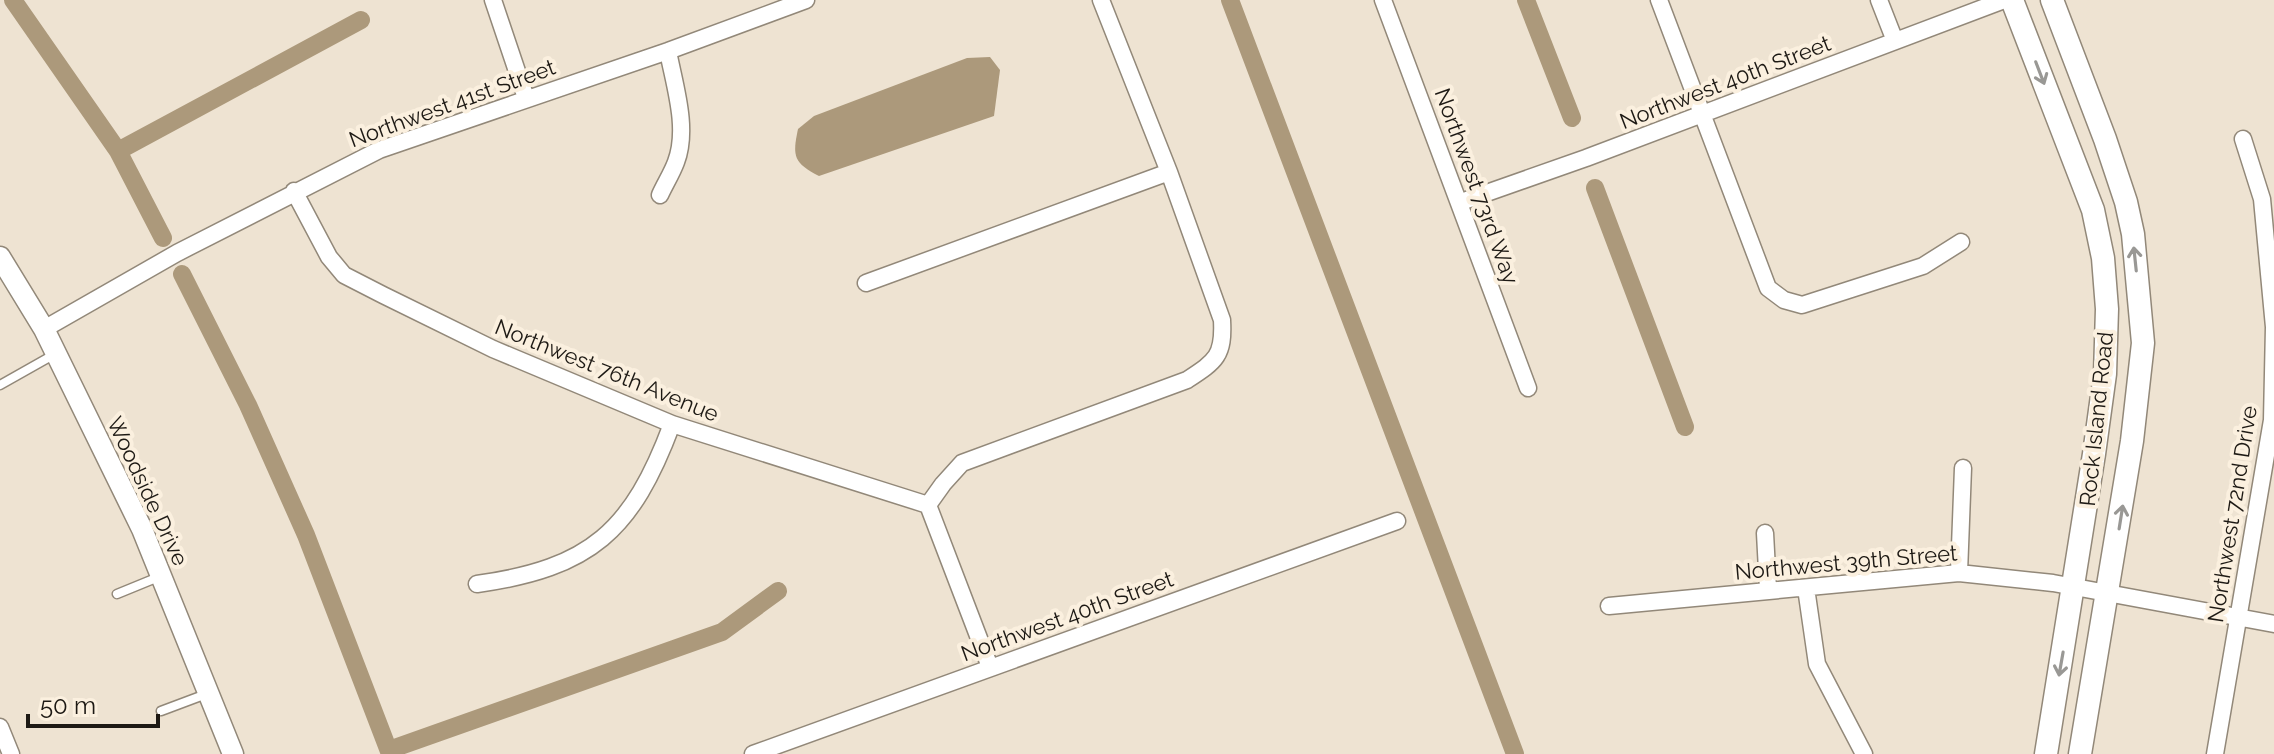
<svg xmlns="http://www.w3.org/2000/svg" width="2274" height="754" font-family="Raleway,sans-serif">
	<style>
		.water { fill: #ac997b }
		.lines { fill: none; stroke-linecap: round; stroke-linejoin: round }
		.canal { stroke: #ac997b; stroke-width: 18 }
		.service-casing { stroke: #928879; stroke-width: 11 }
		.minor-casing { stroke: #928879; stroke-width: 19 }
		.tertiary-casing { stroke: #928879; stroke-width: 23 }
		.secondary-casing { stroke: #928879; stroke-width: 25 }
		.service { stroke: #fff; stroke-width: 8 }
		.minor { stroke: #fff; stroke-width: 16 }
		.tertiary { stroke: #fff; stroke-width: 20 }
		.secondary { stroke: #fff; stroke-width: 22 }
		.oneway { stroke: #999895 }
		.labels { text-anchor: middle; dominant-baseline: central; stroke-width: 8; stroke-linejoin: round; paint-order: stroke }
		.street-label { font-size: 22px; fill: #1d1914; stroke: #fbf0df }
	</style>
	<rect width="100%" height="100%" fill="#eee3d2"/>
	<!-- water -->
	<path class="water" d="M990,57L1000,70L994,116L819,176C794,163 792,157 798,129L814,116L967,58Z"/>
	<g class="lines">
		<!-- canal -->
		<path class="canal" d="M13,0L118,151L163,238
			M1230,0L1515,754
			M1526,0L1572,118
			M118,151L361,20
			M1595,188L1685,427
			M182,274L248,405L306,535L390,754
			M389,750L722,632L778,591"/>
		<!-- service casing -->
		<g class="service-casing">
			<path id="service" d="M0,385L55,354
				M117,594L161,576
				M161,711L209,693"/>
		</g>
		<!-- minor casing -->
		<g class="minor-casing">
			<path id="minor" d="M493,0L526,98
				M1383,0L1528,388
				M1659,0L1768,288L1784,300L1802,305L1923,266L1961,242
				M1879,0L1895,41
				M294,191L329,257L344,275L383,295L493,349L672,424L928,505
				M660,195C665,184 672,173 676,162C689,128 674,84 668,51
				M1461,202L1586,158L2004,0
				M866,283L1169,172
				M44,329L177,253L379,150L668,51L806,0
				M928,505L943,484L962,463L1187,380C1216,361 1224,356 1222,320L1169,172L1101,0
				M928,505L990,667
				M1765,533L1768,589
				M1959,573L1963,468
				M477,584C591,568 632,531 672,424
				M1806,588L1817,664L1864,754
				M1609,606L1959,573L2053,583L2274,624
				M0,727L11,754
				M753,754L1397,521
				M2215,754L2272,420L2274,327L2262,199L2243,139"/>
		</g>
		<!-- tertiary casing -->
		<g class="tertiary-casing">
			<path id="tertiary" d="M0,257L44,329L142,529L233,754"/>
		</g>
		<!-- secondary casing -->
		<g class="secondary-casing">
			<path id="secondary" d="M2012,0L2093,210L2103,258L2107,309L2105,374L2094,454L2046,754
				M2052,0L2105,139L2126,202L2133,234L2143,343L2132,441L2080,754"/>
		</g>
		<!-- service -->
		<use href="#service" class="service"/>
		<!-- minor -->
		<use href="#minor" class="minor"/>
		<!-- tertiary -->
		<use href="#tertiary" class="tertiary"/>
		<!-- secondary -->
		<use href="#secondary" class="secondary"/>
	</g>
	<!-- one-way arrows -->
	<defs><path id="oneway-shaft" d="M-6 0H5M1.5-3L5.5 0L1.5 3" fill="none" stroke-width="1.6" stroke-linecap="round" stroke-linejoin="round" transform="scale(2)"/></defs>
	<g class="oneway">
		<use href="#oneway-shaft" transform="translate(2040 73) rotate(69)"/>
		<use href="#oneway-shaft" transform="translate(2135 259) rotate(-96)"/>
		<use href="#oneway-shaft" transform="translate(2121 517) rotate(-81)"/>
		<use href="#oneway-shaft" transform="translate(2061 664) rotate(100)"/>
	</g>
	<g class="labels">
		<!-- street labels -->
		<g class="street-label">
			<text transform="translate(1725 82) rotate(-21)">Northwest 40th Street</text>
			<text transform="translate(452 103) rotate(-20)">Northwest 41st Street</text>
			<text transform="translate(1477 186) rotate(70)">Northwest 73rd Way</text>
			<text transform="translate(607 370) rotate(22)">Northwest 76th Avenue</text>
			<text transform="translate(2096 419) rotate(-84)">Rock Island Road</text>
			<text transform="translate(148 491) rotate(65)">Woodside Drive</text>
			<text transform="translate(2232 514) rotate(-81)">Northwest 72nd Drive</text>
			<text transform="translate(1846 562) rotate(-5)">Northwest 39th Street</text>
			<text transform="translate(1067 616) rotate(-20)">Northwest 40th Street</text>
		</g>
	</g>
	<!-- scale -->
	<path d="M28 714v12h130v-12" fill="none" stroke="#1d1914" stroke-width="4"/>
	<text x="40" y="714" font-size="24" fill="#1d1914" stroke="#fbf0df" stroke-width="6" paint-order="stroke">50 m</text>
</svg>
